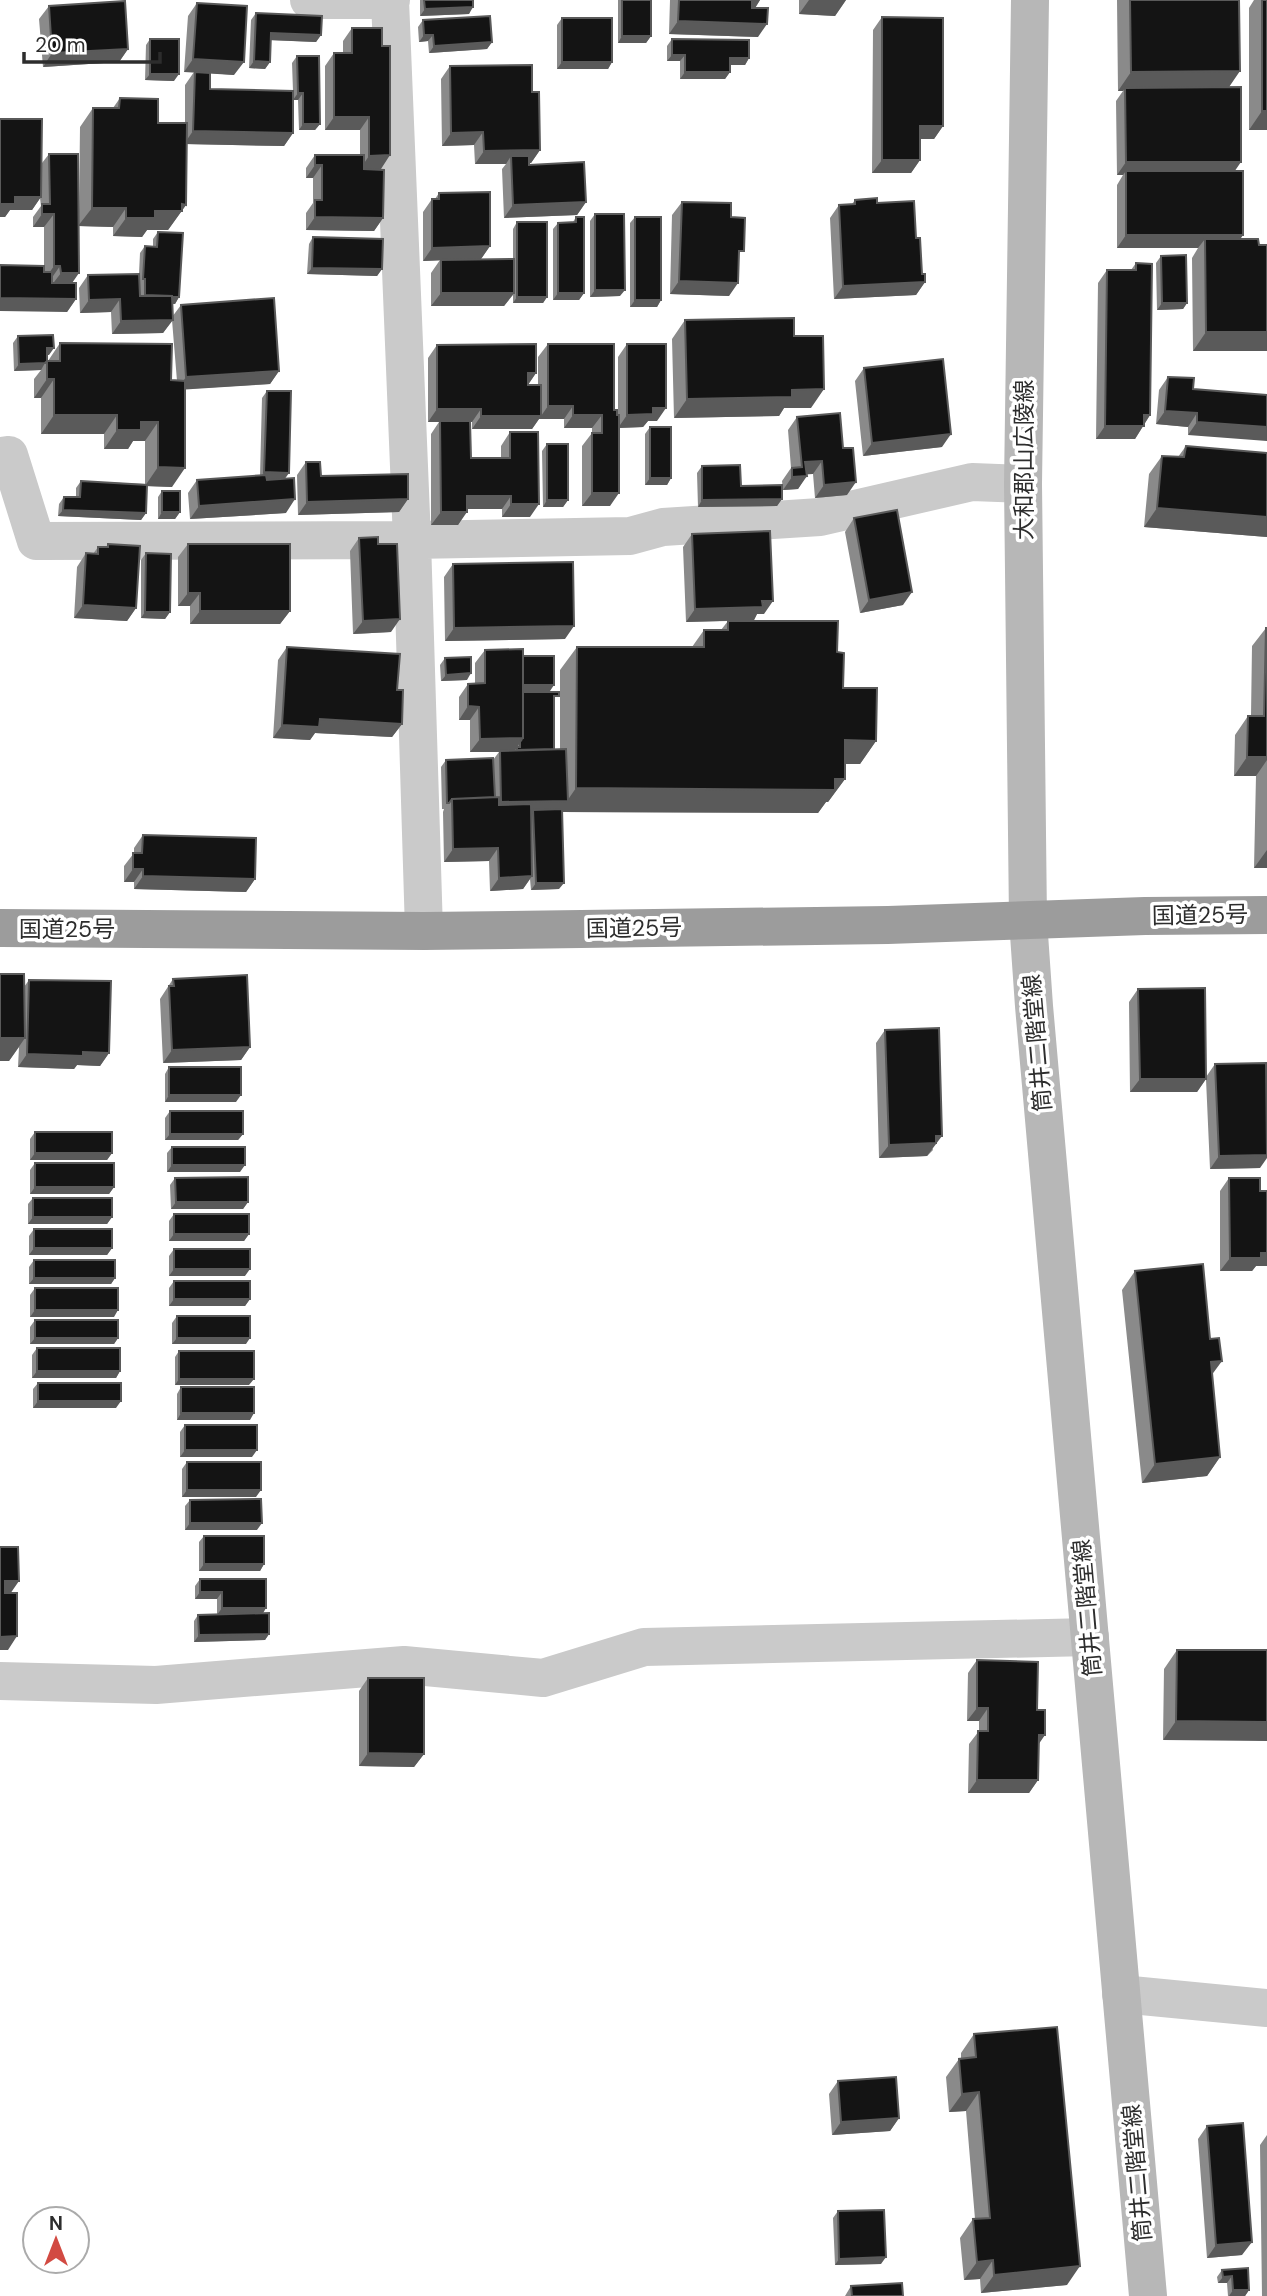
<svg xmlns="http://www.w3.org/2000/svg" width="1267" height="2296" font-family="'DM Sans','Noto Sans JP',sans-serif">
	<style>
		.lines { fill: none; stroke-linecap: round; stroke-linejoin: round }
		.minor { stroke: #cacaca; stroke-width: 38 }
		.tertiary { stroke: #cacaca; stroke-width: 38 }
		.secondary { stroke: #b7b7b7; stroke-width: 38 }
		.trunk { stroke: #9c9c9c; stroke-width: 38 }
		.wall { fill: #8a8a8a }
		.shaded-wall { fill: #5a5a5a }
		.building { fill: #141414; stroke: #5a5a5a; stroke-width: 2 }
		.labels { text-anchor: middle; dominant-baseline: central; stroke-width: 7; stroke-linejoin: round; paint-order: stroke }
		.street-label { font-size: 23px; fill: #2d2d2d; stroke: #fff }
	</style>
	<rect width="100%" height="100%" fill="#fff"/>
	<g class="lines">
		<!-- minor -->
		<path class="minor" d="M309,0H391
			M390,0L412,540L424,931
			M0,456L9,455L36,541L412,540L630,536L663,527L820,517L972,482L1023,484
			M0,1681L156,1685L404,1665L543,1678L644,1647L1090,1637"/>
		<!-- tertiary -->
		<path class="tertiary" d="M1121,1994L1267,2008"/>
		<!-- secondary -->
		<path class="secondary" d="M1030,0L1023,484L1028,920L1034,1006L1148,2296"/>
		<!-- trunk -->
		<path class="trunk" d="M0,928L424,931L888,925L1145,916L1267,915"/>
	</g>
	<!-- wall -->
	<path class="wall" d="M420,0H473L469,14L420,16Z
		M618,0H651V36L646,43H618Z
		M670,0H760L755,8L758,37L669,34Z
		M799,0H846L835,16L799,14Z
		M1117,0H1239L1229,87L1234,171L1243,235L1240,239L1267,351H1193L1192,258L1198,248H1117V185L1123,175H1117L1116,101L1123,91H1118Z
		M1254,0H1267V130H1249V8Z
		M197,3L234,75L210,73V89L293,91L292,63L297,56L320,124L315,130H299L298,100H293V133L284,146L187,144L186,205L168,230H147L142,237L113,236V227L79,226L72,283L76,299L67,312L44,272V227H33V217L41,206L40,198L32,210H10L5,217H0L49,154L79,210L80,127L93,108H113L120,98L158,123H185V85L194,72H184L188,16Z
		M49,6L128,49L119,62L43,67L39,19Z
		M256,13L321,35L316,42L271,40L270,62L265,69L249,68L251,20Z
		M882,17L943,126L934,139H920V160L911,173H872L873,30Z
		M562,18L612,62L608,69H557V25Z
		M423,20L492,42L487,49L429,53L428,41L419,42L418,27Z
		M352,28L381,169H364L383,218L374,231L306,230V213L313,203V178H306V168L315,155H360V130H325V66L334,53H343V41Z
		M150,39L174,81L145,80L146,45Z
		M672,39L749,58L745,65H730V72L725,79H680V61H667V46Z
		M450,66L532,92L540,150L531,163H529V165L586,202L577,215L504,218L502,169L506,164H475L474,145L442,146L441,79Z
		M439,193L490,246L481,259H513V229L517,222L547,297L543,303H513V295L504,306H431V273L440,260L423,261V212L432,199H435Z
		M855,200L877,203L916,238L922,274L925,282L916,295L834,299L830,218L839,205L852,204Z
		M682,202L731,217L739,259L729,296L670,294L672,215Z
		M595,214L620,296L590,297V221Z
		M576,217L584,293L579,300H553V229L558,223L573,222Z
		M635,217L661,300L657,307H630V223Z
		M158,232L179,297L175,304H172V317L181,305L279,371L270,384L185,389L172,487L147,486L146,513L141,520L58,516L59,504L64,497H76V488L81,481L145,484V441H133L128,449H104V434H41V398H34V379L41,370L14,371L13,343L18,336L49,355H47L48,361L60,343L171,380L177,381L172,320L163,333L112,334L111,312L80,313L79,288L88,275L139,274L140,253L145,246L153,247V239Z
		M313,237L382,269L377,276L307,274L309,244Z
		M1161,256L1187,303L1183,309L1157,310L1156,263Z
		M1136,263L1150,415L1135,439H1096L1098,283L1107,270H1131Z
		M685,320L794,336L811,408H784L779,416L674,418L672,339Z
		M548,344L614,410L617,415H618V357L627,344L657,421H648L643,427L619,428L610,506H582V446L592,433V428H564V419H539L532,429H472V422H470L471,458H501V446L510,432L530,517H502V509H467L458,525H431V434L439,422H428V358L437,345L536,373L528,385H538V357Z
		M864,368L942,447L863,456L855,381Z
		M1168,377L1193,389L1267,395L1188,435V427L1156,424L1159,390Z
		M267,391L285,479L286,513L190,519L188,493L197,480L260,476L262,398Z
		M797,417L847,495L815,498L813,474H807L798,489L783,490L782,481L791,468L788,430Z
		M650,427L671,478L667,485H645V434Z
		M547,444L568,500L563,507H543L542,451Z
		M1186,446L1267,453V537L1144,527L1149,474L1162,456L1178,457Z
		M306,462L321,476L408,499L399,512L298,515L297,475Z
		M702,466L741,486L782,499L777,506L698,507L697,473Z
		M162,491L180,512L175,519H158V497Z
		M854,518L903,605L860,613L845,532Z
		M692,534L764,614H757L754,620L729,621L837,652L843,688L876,741L860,764H845V779L828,802H826L818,813L562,812L559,889L531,890L530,879L523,889L490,891L489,861L444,862L443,812L444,809H442L441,767L446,760H493L499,752H470V720H459V697L468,684L475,683V663L485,650L523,656L550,691L554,703V749H560V670L577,647H692L704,630H721L728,621L686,622L683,547Z
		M359,538L378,544L391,632L353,634L350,551Z
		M108,544L136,608L127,621L74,618L77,567L86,553L93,554L98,547H106Z
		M188,544L290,611L280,624H190V606H178V557Z
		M146,553L170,612L165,619L141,618V560Z
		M453,564L565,639L445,641L444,577Z
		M1266,628H1267V868H1254L1256,776H1234L1235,735L1248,716H1251L1252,646Z
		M287,647L397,690L402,724L392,737L315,733L310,740L273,738L278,660Z
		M445,658L467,680L441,681L440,665Z
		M143,835L255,879L246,892L134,889V882H124V866L134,853V848Z
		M173,979L250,1047L241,1060L163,1063L160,999Z
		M29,980L109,1053L100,1066L77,1065L74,1069L18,1067L19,1047L9,1061L24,987Z
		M1138,989L1206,1077L1215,1064L1260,1168L1210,1169L1206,1079L1197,1092H1130L1129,1002Z
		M885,1030L933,1150L927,1156L879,1158L876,1043Z
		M169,1067L236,1102H165V1074Z
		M170,1111L243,1134L238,1140H165V1118Z
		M35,1132L112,1153L107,1160H30V1139Z
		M172,1147L240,1172H167V1153Z
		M35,1163L114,1187L109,1194H30V1170Z
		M175,1178L248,1202L243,1209H171L170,1185Z
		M1229,1178L1260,1191L1267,1266H1256L1252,1271H1220V1191Z
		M33,1198L112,1217L107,1224H28V1204Z
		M174,1214L249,1234L244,1241H169V1221Z
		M34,1229L112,1248L107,1255H29V1236Z
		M174,1249L245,1276H169V1256Z
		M34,1260L115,1278L111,1284H29V1267Z
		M1135,1271L1210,1339L1212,1375L1220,1457L1207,1476L1142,1483L1122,1290Z
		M174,1281L250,1299L245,1306H169V1288Z
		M35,1288L114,1317H30V1295Z
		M177,1316L246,1344H172V1323Z
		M35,1320L118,1338L114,1344H30V1327Z
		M37,1348L120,1371L116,1378H32V1355Z
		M179,1351L249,1385H175V1357Z
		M38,1383L116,1408H33V1389Z
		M181,1387L250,1420H177V1394Z
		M185,1425L252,1457H180V1432Z
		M187,1462L256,1497H182V1469Z
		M190,1500L257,1530H185V1506Z
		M204,1536L264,1564L260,1571H199V1542Z
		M200,1579L262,1613L269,1634L265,1640L194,1642V1621L198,1615L217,1614V1599H195V1586Z
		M1177,1650H1267L1163,1740L1164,1669Z
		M977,1660L1037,1710L1039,1744L1038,1780L1029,1793H968L969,1744L979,1731V1721H967L968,1673Z
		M368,1678L424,1754L414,1767L359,1766V1691Z
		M974,2034L1067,2285L981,2293L980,2279L964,2280L960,2238L973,2219H975L966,2111L949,2112L946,2077L959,2059L961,2058V2053Z
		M838,2081L899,2118L890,2131L832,2135L829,2094Z
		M1207,2126L1242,2255L1207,2258L1198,2139Z
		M1267,2135V2296H1262L1260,2145Z
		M838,2211L881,2264L835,2265L833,2218Z
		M1248,2268L1249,2290L1245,2296H1228L1227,2283H1218L1217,2277L1222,2270Z
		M851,2286L903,2296H845Z"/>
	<!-- shaded-wall -->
	<path class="shaded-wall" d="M751,0H760L752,13Z
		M809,0H846L835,16L799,14Z
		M473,7L469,14L420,16L425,9Z
		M678,21L767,24L758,37L669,34Z
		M271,33L321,35L316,42L267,40Z
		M424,35H433L428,41L419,42Z
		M622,36H651L646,43H618Z
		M492,42L487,49L429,53L434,46Z
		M128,49L119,62L43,67L52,53Z
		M672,55H685L680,61H667Z
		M730,58H749L745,65H725Z
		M193,59L244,62L234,75L184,72Z
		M254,61L270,62L265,69L249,68Z
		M562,62H612L608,69H557Z
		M1240,71L1227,90L1125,88L1123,91H1118L1131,72Z
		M685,72H730L725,79H680Z
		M150,74H179L174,81L145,80Z
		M298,93H303L298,100H293Z
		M1262,111H1267V130H1249Z
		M334,117H369L360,130H325Z
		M303,124H320L315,130H299Z
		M920,126H943L934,139H911Z
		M193,131L293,133L284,146L184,144Z
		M483,132L474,145L442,146L451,133Z
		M540,150L531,163H511V156L506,164H475L484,151Z
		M390,155L381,169H360L369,156Z
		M882,160H920L911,173H872Z
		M1126,162H1241L1232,175L1126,171L1123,175H1117Z
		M315,165H322L313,178H306Z
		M15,197H41L32,210H10L5,217H0V204Z
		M586,202L577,215L504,218L513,205Z
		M182,204L186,205L168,230H147L142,237L113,236L126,218Z
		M92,208H126L113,227L78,226Z
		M42,214H54L44,227H33Z
		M315,217L383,218L374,231L306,230Z
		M1126,235H1243L1234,248L1205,239L1198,248H1117Z
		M490,246L481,259L423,261L432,248Z
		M54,266H60L51,279H45Z
		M312,268L382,269L377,276L307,274Z
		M61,273H79L70,286H51Z
		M679,281L738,283L729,296L670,294Z
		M925,282L916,295L834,299L843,286Z
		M595,290H625L620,296L590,297Z
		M441,293H514L504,306H431Z
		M558,293H584L579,300H553Z
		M145,295L179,297L175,304L140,302Z
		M517,297H547L543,303H513Z
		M0,298L76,299L67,312L0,311Z
		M120,299L111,312L80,313L89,300Z
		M635,300H661L657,307H630Z
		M1162,303H1187L1183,309L1157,310Z
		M173,320L163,333L112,334L121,321Z
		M1206,332H1267V351H1193Z
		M47,348H54L49,355H42Z
		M45,363L41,370L14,371L19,364Z
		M279,371L270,384L177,390L186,377Z
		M528,373H536L527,386Z
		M47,379H54L41,398H34Z
		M824,389L811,408H784L779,416L674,418L687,399L792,390Z
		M548,406H573L564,419H539L532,429H472L481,416H541Z
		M653,408H666L657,421H648L643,427L618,428L627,415Z
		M437,409H481L472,422H428Z
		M1165,411L1197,413L1188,427L1156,424Z
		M54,415H117L104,434H41Z
		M573,415H602L592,428H564Z
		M1144,415H1150L1135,439H1096L1105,426Z
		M141,422H158L145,441H133L128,449H104L117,430Z
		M1197,422L1267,427V441L1188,435Z
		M951,434L942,447L863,456L872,443Z
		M822,461L813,474L796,475L805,462Z
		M158,467L185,468L172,487L145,486Z
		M264,472L289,473L284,480L260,479Z
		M807,476L798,489L783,490L792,477Z
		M650,478H671L667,485H645Z
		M856,482L847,495L815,498L824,485Z
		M592,493H619L610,506H582Z
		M467,496H511L502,509H458Z
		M295,499L286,513L190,519L199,506Z
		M408,499L399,512L298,515L307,502Z
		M782,499L777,506L698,507L702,500Z
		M547,500H568L563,507H543Z
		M511,504H539L530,517H502Z
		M1157,508L1267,517V537L1144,527Z
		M63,510L146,513L141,520L58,516Z
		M162,512H180L175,519H158Z
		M441,512H467L458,525H431Z
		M912,592L903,605L860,613L869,600Z
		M188,593H200L190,606H178Z
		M773,601L764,614H757L754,620L686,622L695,609Z
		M83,605L136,608L127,621L74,618Z
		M200,611H290L280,624H190Z
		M145,612H170L165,619L141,618Z
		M400,619L391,632L353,634L363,621Z
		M574,626L565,639L445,641L454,628Z
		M471,673L467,680L441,681L446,675Z
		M521,685H554L550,691L516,692Z
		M468,706L479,707L470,720H459Z
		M320,719L402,724L392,737L315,733L310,740L273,738L282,725Z
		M523,738L514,752H470L480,739Z
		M845,740L876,741L860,764H828Z
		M1247,757H1267V760L1256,776H1234Z
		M845,779L828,802H826L818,813L560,812L533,810L530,815H492L501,802L567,801L576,788Z
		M498,848L489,861L444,862L453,849Z
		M1267,850V868H1254Z
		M133,869H143L134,882H124Z
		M143,876L255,879L246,892L134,889Z
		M532,876L523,889L490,891L499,878Z
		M536,883H564L559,889L531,890Z
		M0,1038H25L9,1061H0Z
		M250,1047L241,1060L163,1063L172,1050Z
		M83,1052L109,1053L100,1066L77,1065L74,1069L18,1067L27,1054Z
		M1140,1079H1206L1197,1092H1130Z
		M169,1095H241L236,1102H165Z
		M170,1134H243L238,1140H165Z
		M936,1136H942L927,1156L879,1158L889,1145Z
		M35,1153H112L107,1160H30Z
		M1267,1155V1158L1260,1168L1210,1169L1219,1156Z
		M172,1165H245L240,1172H167Z
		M35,1187H114L109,1194H30Z
		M176,1202H248L243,1209H171Z
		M33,1217H112L107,1224H28Z
		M174,1234H249L244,1241H169Z
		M34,1248H112L107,1255H29Z
		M1261,1253H1267V1266H1256L1252,1271H1220L1230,1258Z
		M174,1269H250L245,1276H169Z
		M34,1278H115L111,1284H29Z
		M174,1299H250L245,1306H169Z
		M35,1310H118L114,1317H30Z
		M35,1338H118L114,1344H30Z
		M177,1338H250L246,1344H172Z
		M1222,1361L1208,1380L1211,1362Z
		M37,1371H120L116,1378H32Z
		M179,1379H254L249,1385H175Z
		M38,1401H121L116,1408H33Z
		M181,1413H254L250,1420H177Z
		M185,1450H257L252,1457H180Z
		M1220,1457L1207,1476L1142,1483L1155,1464Z
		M187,1490H261L256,1497H182Z
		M190,1523H262L257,1530H185Z
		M204,1564H264L260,1571H199Z
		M5,1581H19L10,1594H0Z
		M200,1592H222L217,1599H195Z
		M222,1608H266L262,1615H217Z
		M269,1634L265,1640L194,1642L199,1635Z
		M17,1636L8,1650H0V1637Z
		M977,1708H988L979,1721H967Z
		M1176,1721L1267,1722V1741L1163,1740Z
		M1039,1735H1045L1036,1748Z
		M368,1753L424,1754L414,1767L359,1766Z
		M977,1780H1038L1029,1793H968Z
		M979,2092L966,2111L949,2112L962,2094Z
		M899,2118L890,2131L832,2135L841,2122Z
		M1252,2242L1242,2255L1207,2258L1216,2245Z
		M886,2257L881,2264L835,2265L839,2259Z
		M993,2260L980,2279L964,2280L977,2262Z
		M1080,2266L1067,2285L981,2293L994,2275Z
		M1232,2276L1227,2283H1218L1223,2277Z
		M1233,2290H1249L1245,2296H1229Z"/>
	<!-- building -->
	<path class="building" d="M424,0H473V7L425,9Z
		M622,0H651V36H622Z
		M679,0H752V8H768L767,24L678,21Z
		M1130,0H1239L1240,71L1131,72Z
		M1262,0H1267V111H1262Z
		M125,1L128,49L52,53L49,6Z
		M197,3L247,6L244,62L193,59Z
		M256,13L322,16L321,35L271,33L270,62L254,61Z
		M490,16L492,42L434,46L433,35H424L423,20Z
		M882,17L943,18V126H920V160H882Z
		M562,18H612V62H562Z
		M352,28H382V46H390V155L369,156V117H334V53H352Z
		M150,39H179V74H150Z
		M672,39L749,40V58H730V72H685V55H672Z
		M297,56H319L320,124H303V93H298Z
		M532,65V92H539L540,150L484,151L483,132L451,133L450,66Z
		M195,72L210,73V89L293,91V133L193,131Z
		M1241,87V162H1126L1125,88Z
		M120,98L158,99V123H187L186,205L182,204V211H155V218H126V208H92L93,108H119Z
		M0,119H42L41,197H15V204H0Z
		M49,154H78L79,273H61L60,266H54V214H42V204H50Z
		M315,155H364V169L384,170L383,218L315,217V200H322V165H315Z
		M511,156H529V165L584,162L586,202L513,205Z
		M1126,171H1243V235H1126Z
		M490,192V246L432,248V199H439V193Z
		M877,198V203L914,201L916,238H920L922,274H925V282L843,286L839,205L855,204V200Z
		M682,202L731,203V217L745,218L744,251H739L738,283L679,281Z
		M595,214H624L625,290H595Z
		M576,217H584V293H558V223L576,222Z
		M635,217H661V300H635Z
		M517,222H547V297H517Z
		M158,232L183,233L179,297H172V296L145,295V279H143L145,246L157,247Z
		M313,237L383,239L382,269L312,268Z
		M1205,239H1258L1259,245H1267V332H1206Z
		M1186,255L1187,303H1162L1161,256Z
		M514,259V293H441V260Z
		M1136,263L1152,264L1150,415H1144V426H1105L1107,270H1136Z
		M0,265L44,266V272H52V283H76V299L0,298Z
		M139,274L140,296H172L173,320L121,321L120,299L89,300L88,275Z
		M274,298L279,371L186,377L181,305Z
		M794,318V336H823L824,389L792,390V397L687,399L685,320Z
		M53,335L54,348H47V363V361L45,363L19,364L18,336Z
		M60,343L172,344L171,380L185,381V468L158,467V422H141V430H117V415H54V379H47V361H60Z
		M536,344V373H528V385H541V416H481V409H437V345Z
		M548,344H614V410H617V415H619V493H592V433H602V415H573V406H548Z
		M627,344H666V408H653V414L627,415Z
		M943,359L951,434L872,443L864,368Z
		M1168,377L1194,378L1193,389L1267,395V427L1197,422V413L1165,411Z
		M267,391H291L289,473L264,472Z
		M840,413L843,448H853L856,482L824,485L822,461L805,462L807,476L792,477V468L802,467L797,417Z
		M440,421H470L471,458H510V432H538L539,504H511V496H467V512H441Z
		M650,427H671V478H650Z
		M547,444H568V500H547Z
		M1186,446L1267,453V517L1157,508L1162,456L1184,457Z
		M306,462H320L321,476L408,474V499L307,502Z
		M740,465L741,486L782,485V499L702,500V466Z
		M266,475L267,480L294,478L295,499L199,506L197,480Z
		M81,481L147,485L146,513L63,510L64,497H80Z
		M162,491H180V512H162Z
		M897,510L912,592L869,600L854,518Z
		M770,531L773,601H762L763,607L695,609L692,534Z
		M378,537V544H397L400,619L363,621L359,538Z
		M108,544L140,546L136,608L83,605L86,553L98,554V547H108Z
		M188,544H290V611H200V593H188Z
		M146,553L171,554L170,612H145Z
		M573,562L574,626L454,628L453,564Z
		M728,621H838L837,652L844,653L843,688H877L876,741L845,740V779H835V790L576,788L577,647H704V630H728Z
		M1266,628H1267V757H1247L1248,716H1264Z
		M287,647L400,654L397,690H403L402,724L320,719L319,727L282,725Z
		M523,649V738L480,739L479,707L468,706V684L485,683V650Z
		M523,656H554V685H523Z
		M471,657V673L446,675L445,658Z
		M523,692H559V696H554V749L517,750V747H520V742L523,738Z
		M566,749L568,801L501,802L500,751Z
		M493,758L495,797L452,799L449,803H447L446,760Z
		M499,797V805L531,804L532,876L499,878L498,848L453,849L452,799Z
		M562,809L564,883H536L533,810Z
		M143,835L256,838L255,879L143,876V869H133V853H142Z
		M0,974H24L25,1038H0Z
		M247,975L250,1047L172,1050L169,986H174L173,979Z
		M29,980L111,981L109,1053L83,1052V1056L27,1054Z
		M1205,988L1206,1079H1140L1138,989Z
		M939,1028L942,1136H936V1143L889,1145L885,1030Z
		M1266,1063L1267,1155L1219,1156L1215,1064Z
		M169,1067H241V1095H169Z
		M170,1111H243V1134H170Z
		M35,1132H112V1153H35Z
		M172,1147H245V1165H172Z
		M35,1163H114V1187H35Z
		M248,1177V1202H176L175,1178Z
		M1229,1178H1260V1191H1267V1253H1261V1258H1230Z
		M33,1198H112V1217H33Z
		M174,1214H249V1234H174Z
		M34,1229H112V1248H34Z
		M174,1249H250V1269H174Z
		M34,1260H115V1278H34Z
		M1203,1264L1210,1339L1219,1338L1222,1361L1211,1362L1220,1457L1155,1464L1135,1271Z
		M174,1281H250V1299H174Z
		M35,1288H118V1310H35Z
		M177,1316H250V1338H177Z
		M35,1320H118V1338H35Z
		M37,1348H120V1371H37Z
		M179,1351H254V1379H179Z
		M38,1383H121V1401H38Z
		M181,1387H254V1413H181Z
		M185,1425H257V1450H185Z
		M187,1462H261V1490H187Z
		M261,1499L262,1523H190V1500Z
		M204,1536H264V1564H204Z
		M0,1547H18L19,1581H5V1593H17V1636L0,1637Z
		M200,1579H266V1608H222V1592H200Z
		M269,1613V1634L199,1635L198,1615Z
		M1177,1650H1267V1722L1176,1721Z
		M977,1660L1038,1662L1037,1710H1045V1735H1039L1038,1780H977L978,1731H988V1708H977Z
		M368,1678H424V1754L368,1753Z
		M1057,2027L1080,2266L994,2275L993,2260L977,2262L973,2219L990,2218L979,2092L962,2094L959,2059L976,2057L974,2034Z
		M896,2077L899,2118L841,2122L838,2081Z
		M1243,2123L1252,2242L1216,2245L1207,2126Z
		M884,2210L886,2257L839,2259L838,2211Z
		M1248,2268L1249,2290H1233L1232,2276L1223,2277L1222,2270Z
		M902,2283L903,2296H852L851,2286Z"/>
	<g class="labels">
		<!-- street labels -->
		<g class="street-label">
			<text transform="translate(1024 460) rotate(-90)">大和郡山広陵線</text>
			<text transform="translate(1200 915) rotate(-1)">国道25号</text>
			<text transform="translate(634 928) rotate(-1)">国道25号</text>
			<text x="67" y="929">国道25号</text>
			<text transform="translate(1037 1043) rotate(-95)">筒井二階堂線</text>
			<text transform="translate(1087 1608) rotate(-95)">筒井二階堂線</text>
			<text transform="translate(1137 2173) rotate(-95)">筒井二階堂線</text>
		</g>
	</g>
	<!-- north arrow -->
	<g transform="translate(56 2240)"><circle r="33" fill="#ffffff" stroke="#ababab" stroke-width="2"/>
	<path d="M0-5L12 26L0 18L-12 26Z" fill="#d24a42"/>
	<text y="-10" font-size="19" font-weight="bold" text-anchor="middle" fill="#2d2d2d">N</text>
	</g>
	<!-- scale -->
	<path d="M24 52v10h136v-10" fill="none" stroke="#2d2d2d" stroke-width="3.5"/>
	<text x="35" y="52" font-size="21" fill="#2d2d2d" stroke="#ffffff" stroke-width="5" paint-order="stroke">20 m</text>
</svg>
